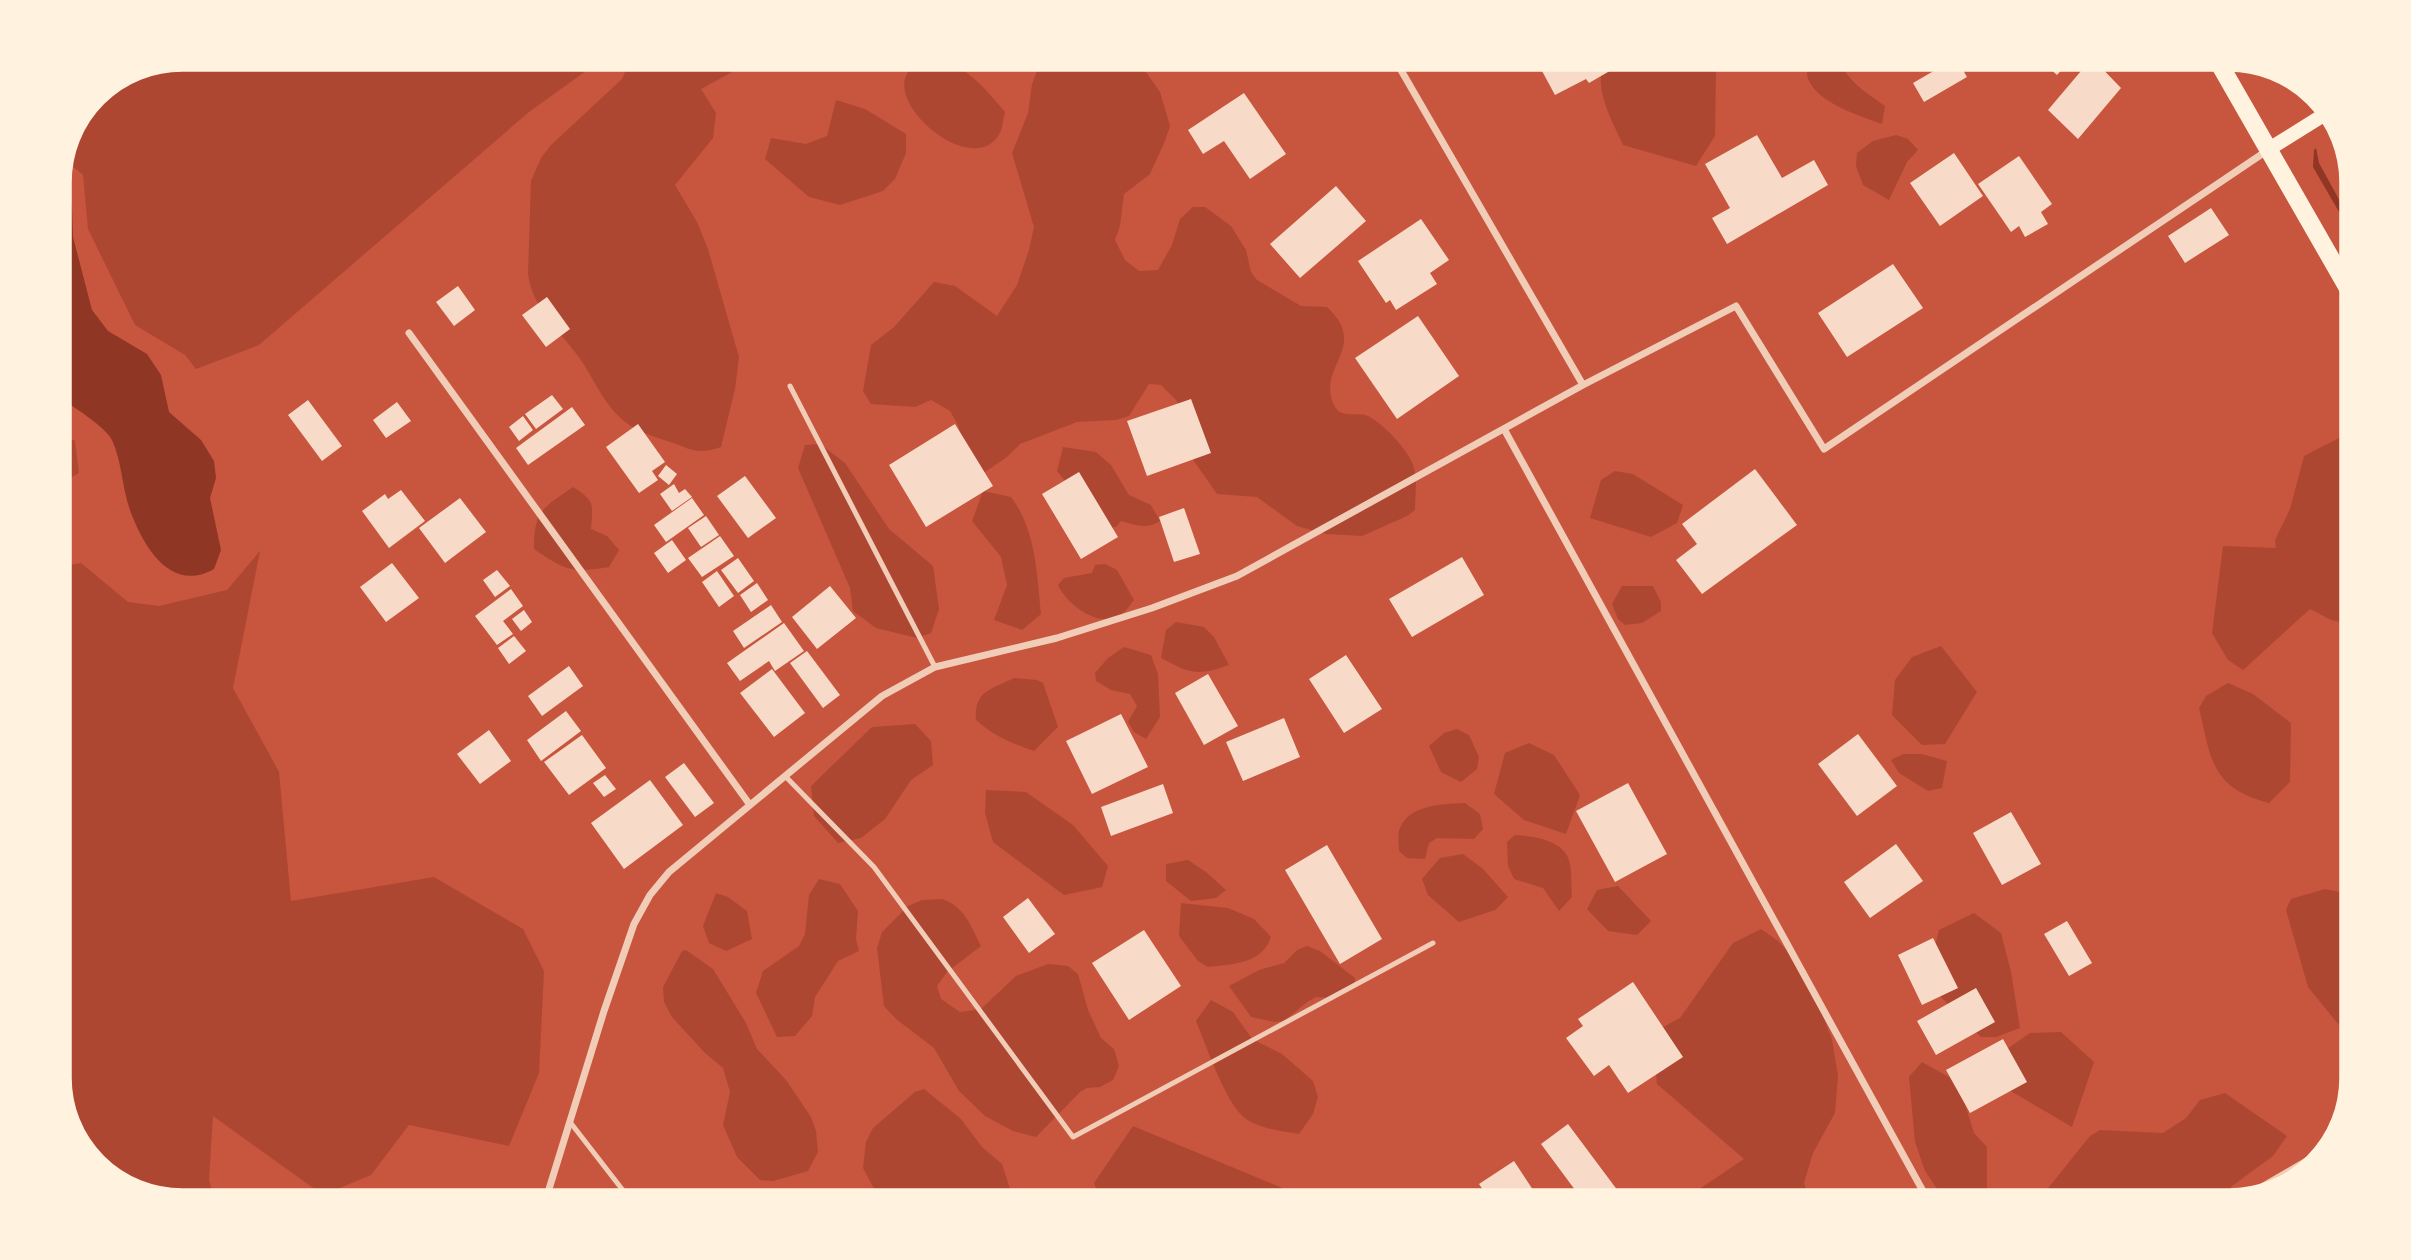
<svg xmlns="http://www.w3.org/2000/svg" width="2411" height="1260" font-family="Commissioner,sans-serif">
	<style>
		.green { fill: #ae4732 }
		.water { fill: #8f3625 }
		.building { fill: #f7dbc8 }
		.lines { fill: none; stroke-linecap: round; stroke-linejoin: round }
		.service { stroke: #f1ccb7; stroke-width: 5 }
		.minor { stroke: #f1ccb7; stroke-width: 7 }
		.secondary { stroke: #fff3e0; stroke-width: 14 }
		.primary { stroke: #fff3e0; stroke-width: 18 }
		.rim { fill: none; stroke: #fff3e0; stroke-width: 3.5 }
	</style>
	<rect width="100%" height="100%" fill="#c8553d"/>
	<!-- green -->
	<path class="green" d="M182,58H604L529,112L259,345L196,369L185,355L135,325L88,229L83,175L65,160L94,94L135,67Z
		M631,58H771L763,64L734,71L701,89L716,113L713,138L675,185L697,222L708,249L739,357L735,389L721,447C697,455 693,450 670,442C658,438 645,434 634,428C606,412 596,381 578,356C558,329 533,309 528,274L531,181L541,158L551,145L622,79Z
		M943,58C971,72 985,88 1005,112C1003,118 1003,128 1000,133C969,191 841,66 943,58Z
		M1042,58H1122L1146,72L1160,92L1170,126L1165,141L1150,174L1124,194L1120,226L1115,240L1125,260L1139,271L1158,270L1172,245L1180,219L1193,207H1205L1231,226L1246,250L1251,272L1257,280L1301,306L1327,307C1370,347 1316,366 1334,405C1341,420 1356,411 1368,416C1384,424 1413,454 1415,472C1417,484 1415,498 1415,510L1407,516L1362,536L1326,534L1297,526L1257,497L1217,494L1189,454L1192,426L1176,400L1161,385L1149,384L1129,416L1116,420L1077,422L1020,444L1007,457L973,480L958,425L950,411L931,400L915,407L871,404L863,391L871,345L894,327L934,282L955,286L997,316L1017,285L1029,250L1034,227L1012,153L1028,113L1032,84Z
		M1607,58H1778L1781,68L1744,66L1716,71L1715,136L1696,166L1623,145C1612,120 1590,84 1607,58Z
		M1809,58H1838C1847,81 1865,92 1885,106L1882,124C1860,116 1813,102 1807,75C1807,70 1809,63 1809,58Z
		M836,100L865,109L906,134V153L895,179L883,191L840,205L809,197L765,159L771,138L806,144L827,136Z
		M1896,135L1908,139L1918,150L1907,162L1889,200L1863,185L1856,166L1857,153L1873,141Z
		M58,431L75,441L79,473L58,485Z
		M2341,437L2353,443V625L2331,620L2310,609L2243,670L2228,660L2212,633L2223,546L2276,548L2275,540L2290,509L2304,456Z
		M820,444L845,463L889,529L933,566L939,609L931,633L917,638L876,628L853,611L850,588L798,468L805,445Z
		M1063,447L1096,452L1111,465L1129,495L1151,505L1160,521C1147,530 1135,525 1121,521L1116,527L1104,529L1057,471Z
		M1615,471L1633,474L1683,505L1677,523L1651,537L1590,518L1601,480Z
		M573,487C595,501 593,503 591,529L607,536L619,550L609,567C571,573 566,571 534,549C534,510 543,508 573,487Z
		M983,491L1011,497C1036,530 1037,574 1041,614L1022,630L994,620L1007,585L1001,557L972,521Z
		M260,551L233,688L279,772L291,901L434,877L523,929L544,971L539,1073L509,1146L409,1125L371,1175L323,1195L213,1116L209,1180L215,1202H182L127,1189L78,1147L58,1087V567L81,563L128,602L159,606L227,590Z
		M1105,564L1117,570L1134,600C1131,604 1127,610 1123,613C1101,631 1067,605 1058,585L1064,578L1092,573L1095,565Z
		M1622,586H1653L1661,602V611L1642,623L1625,625L1618,619L1612,604Z
		M1176,622L1204,627L1214,637L1229,665C1197,676 1191,674 1161,658L1166,630Z
		M1941,646L1977,692L1945,744L1922,745L1892,715L1895,680L1912,657Z
		M1124,647L1151,655L1158,674L1160,717L1146,739L1134,732L1128,722L1137,706L1130,694L1111,690L1096,681L1095,673L1108,658Z
		M1014,678L1037,680L1043,683L1058,727L1034,751C1013,744 992,735 976,720C974,690 991,690 1014,678Z
		M2228,683L2253,694L2291,723L2290,782L2269,803C2211,788 2211,759 2199,708L2206,696Z
		M915,724L931,741L933,765L911,780L885,819L861,838L838,843L814,816L811,786L872,727Z
		M1457,729L1469,735L1479,757L1477,769L1461,782L1441,772L1429,746L1444,733Z
		M1529,743L1554,755L1580,795L1566,834L1524,820L1494,794L1505,753Z
		M1903,754H1922L1947,761L1942,788L1928,791L1899,773L1891,760Z
		M986,790L1026,792L1073,825L1108,866L1102,887L1064,895L993,842L985,813Z
		M1465,803L1480,814L1483,829L1474,839L1437,838L1429,843L1425,859L1407,858L1399,851C1399,844 1397,834 1400,828C1410,804 1444,804 1465,803Z
		M1515,835C1534,836 1566,840 1570,864C1572,874 1571,887 1572,897L1559,911L1543,888L1514,879L1508,866L1507,842Z
		M1463,854L1483,869L1508,897L1495,910L1459,922L1428,895L1422,879L1440,858Z
		M1188,860L1206,872L1226,890L1216,898L1191,901L1166,881V864Z
		M819,879L840,884L858,911L856,939L859,951L838,961L815,997L812,1016L795,1036L777,1037L756,993L763,971L799,946L805,934L809,895Z
		M1618,886L1651,921L1637,935L1608,931L1587,909L1597,890Z
		M2325,889L2353,895V1048L2339,1025L2308,987L2286,910L2291,899Z
		M716,893L728,897L747,911L752,939L726,951L709,943L703,926Z
		M942,899C964,906 971,926 981,946L947,972L937,986L941,999L960,1012L981,1009L1016,976L1048,964L1068,966L1078,974L1088,1010L1101,1038L1114,1049L1119,1066L1113,1080L1100,1087L1087,1088L1080,1092L1036,1137L1013,1131L985,1116L959,1091L934,1048L896,1019L884,1006L877,948L882,932L908,906L922,900Z
		M1181,903L1228,908L1254,919L1271,937C1262,964 1233,964 1208,967L1198,961L1179,936Z
		M1974,913L2001,933L2011,972L2020,1028L1996,1037H1981L1926,982L1939,930Z
		M1761,929L1778,941L1804,969L1832,1039L1838,1076L1835,1113L1813,1153L1804,1183L1810,1202H1680L1744,1159L1657,1084L1652,1033L1680,1018L1733,943Z
		M1307,946L1320,951L1355,978V985L1332,998L1316,997L1307,1002L1284,1021L1275,1022L1251,1017L1229,986L1259,970L1284,963L1297,950Z
		M686,950L713,969L746,1023L757,1049L786,1080L811,1117L816,1131L818,1152L808,1171L773,1181L760,1180L737,1157L723,1125L730,1092L723,1068L704,1052L672,1017L664,1002L663,987L682,951Z
		M1211,1000L1233,1012L1252,1039L1282,1054L1313,1081L1318,1097L1313,1114L1299,1134C1282,1131 1261,1129 1246,1119C1226,1105 1206,1045 1196,1021Z
		M2061,1032L2094,1062L2072,1127L2009,1090L2007,1049L2030,1033Z
		M1922,1062L1958,1082L1974,1133L1987,1147V1192L1994,1202H1946L1925,1171L1915,1142L1909,1077Z
		M924,1089L961,1119L982,1147L1002,1164L1011,1192L1007,1202H881L863,1168L866,1142L873,1128L915,1092Z
		M2225,1093L2287,1136L2273,1156L2232,1186L2221,1202H2037L2090,1136L2100,1130L2163,1133L2186,1118L2200,1100Z
		M1133,1126L1311,1200L1345,1195L1353,1202H1101L1094,1183Z"/>
	<!-- water -->
	<path class="water" d="M2316,148L2319,163L2353,225V236L2313,167L2314,150Z
		M58,176L66,186L72,208L73,237L92,310L108,331L147,354L161,375L169,412L201,440L214,461L216,478L210,498L221,550L214,569C173,592 147,552 133,518C122,493 123,464 112,440C106,427 71,405 58,397Z"/>
	<!-- building -->
	<path class="building" d="M1567,58H1616L1620,65L1589,83L1586,79L1555,95L1542,71Z
		M1956,58L1967,77L1924,102L1913,83Z
		M2038,58H2072L2057,75Z
		M2092,58L2121,88L2078,139L2048,110Z
		M1244,93L1286,154L1250,179L1224,141L1203,154L1188,130Z
		M1757,135L1782,178L1814,160L1828,185L1727,244L1712,218L1730,208L1705,164Z
		M1954,153L1983,196L1940,226L1910,183Z
		M2019,156L2052,204L2041,212L2048,224L2025,237L2019,226L2011,232L1978,184Z
		M1336,186L1366,221L1300,278L1270,244Z
		M2211,208L2229,235L2185,263L2168,236Z
		M1421,219L1449,260L1430,273L1437,284L1396,310L1390,300L1386,303L1358,261Z
		M1893,264L1923,308L1847,357L1818,313Z
		M458,286L475,310L454,326L436,302Z
		M547,297L570,329L546,347L522,315Z
		M1418,316L1459,376L1397,419L1355,358Z
		M552,395L563,409L536,429L525,414Z
		M1191,399L1211,453L1147,476L1127,421Z
		M308,400L342,446L322,461L288,415Z
		M397,402L411,421L386,438L373,420Z
		M572,407L585,425L528,465L516,448Z
		M523,416L533,430L519,441L509,427Z
		M638,424L665,462L652,471L658,480L639,493L606,447Z
		M955,424L993,486L926,527L889,465Z
		M666,465L677,474L669,485L658,476Z
		M1755,469L1797,525L1702,594L1676,560L1697,544L1682,524Z
		M1079,472L1118,537L1081,559L1042,494Z
		M745,476L776,518L748,538L717,496Z
		M674,484L679,493L685,489L692,497L672,511L660,494Z
		M401,490L425,521L389,548L362,511L385,494L388,499Z
		M460,498L486,532L445,563L419,528Z
		M692,498L704,515L666,542L654,525Z
		M1184,508L1200,554L1174,562L1159,517Z
		M706,516L719,535L701,547L688,528Z
		M720,536L734,556L702,577L688,558Z
		M672,540L686,560L668,573L654,553Z
		M1462,557L1484,595L1412,637L1389,599Z
		M738,558L754,581L738,593L721,570Z
		M392,563L419,598L386,622L360,587Z
		M497,570L510,586L495,597L483,580Z
		M717,571L734,596L719,607L702,582Z
		M757,583L768,600L751,612L740,595Z
		M830,586L856,618L817,649L792,617Z
		M511,589L523,606L503,621L513,634L497,645L475,616Z
		M771,605L782,622L744,648L733,631Z
		M524,610L532,622L521,631L512,619Z
		M784,623L804,651L775,671L769,661L740,681L727,663Z
		M514,636L526,651L509,664L498,648Z
		M807,651L840,695L823,708L790,663Z
		M1346,655L1382,709L1344,733L1309,679Z
		M569,666L583,686L542,716L528,696Z
		M772,669L805,713L774,737L740,693Z
		M1208,674L1238,726L1204,745L1175,693Z
		M566,711L581,731L541,761L527,740Z
		M1121,714L1148,767L1092,794L1066,741Z
		M1284,718L1300,757L1243,781L1226,742Z
		M489,730L511,761L480,784L457,754Z
		M1858,734L1897,786L1857,816L1818,764Z
		M582,735L606,768L569,795L544,762Z
		M684,763L714,803L695,817L665,777Z
		M605,775L616,789L604,797L593,783Z
		M650,780L683,825L624,869L591,823Z
		M1628,783L1667,854L1615,882L1576,811Z
		M1163,784L1173,813L1111,836L1101,807Z
		M2011,812L2041,864L2002,885L1973,833Z
		M1896,844L1923,881L1870,918L1844,882Z
		M1327,845L1382,939L1340,964L1285,870Z
		M1028,898L1055,934L1029,953L1003,917Z
		M2067,921L2092,963L2069,976L2044,934Z
		M1144,930L1181,986L1129,1020L1092,963Z
		M1933,938L1958,988L1922,1005L1898,955Z
		M1633,982L1683,1057L1628,1093L1609,1065L1594,1076L1566,1038L1583,1026L1578,1019Z
		M1976,988L1995,1022L1936,1055L1917,1021Z
		M2003,1039L2027,1082L1970,1113L1946,1070Z
		M1568,1124L1618,1191L1603,1202H1584L1541,1144Z
		M1514,1161L1541,1202H1491L1479,1184Z"/>
	<g class="lines">
		<!-- service -->
		<path class="service" d="M790,386L935,667
			M785,776L874,867L1073,1137L1433,943
			M570,1122L632,1202
			M2236,1201L2327,1148"/>
		<!-- minor -->
		<path class="minor" d="M1394,58L1583,385
			M409,333L750,805
			M1504,429L1929,1202
			M545,1202L604,1011L634,924L650,895L669,872L882,696L935,667L1057,638L1152,608L1237,576L1583,385L1736,306L1824,449L2268,150"/>
		<!-- secondary -->
		<path class="secondary" d="M2269,149L2330,111"/>
		<!-- primary -->
		<path class="primary" d="M2216,58L2353,297"/>
	</g>
	<!-- crop -->
	<path d="M0 0H2411V1260H0ZM182 70H2229A112 112 0 0 1 2341 182V1078A112 112 0 0 1 2229 1190H182A112 112 0 0 1 70 1078V182A112 112 0 0 1 182 70Z" fill="#fff3e0" fill-rule="evenodd"/>
	<path class="rim" d="M182 70H2229A112 112 0 0 1 2341 182V1078A112 112 0 0 1 2229 1190H182A112 112 0 0 1 70 1078V182A112 112 0 0 1 182 70Z"/>
</svg>
